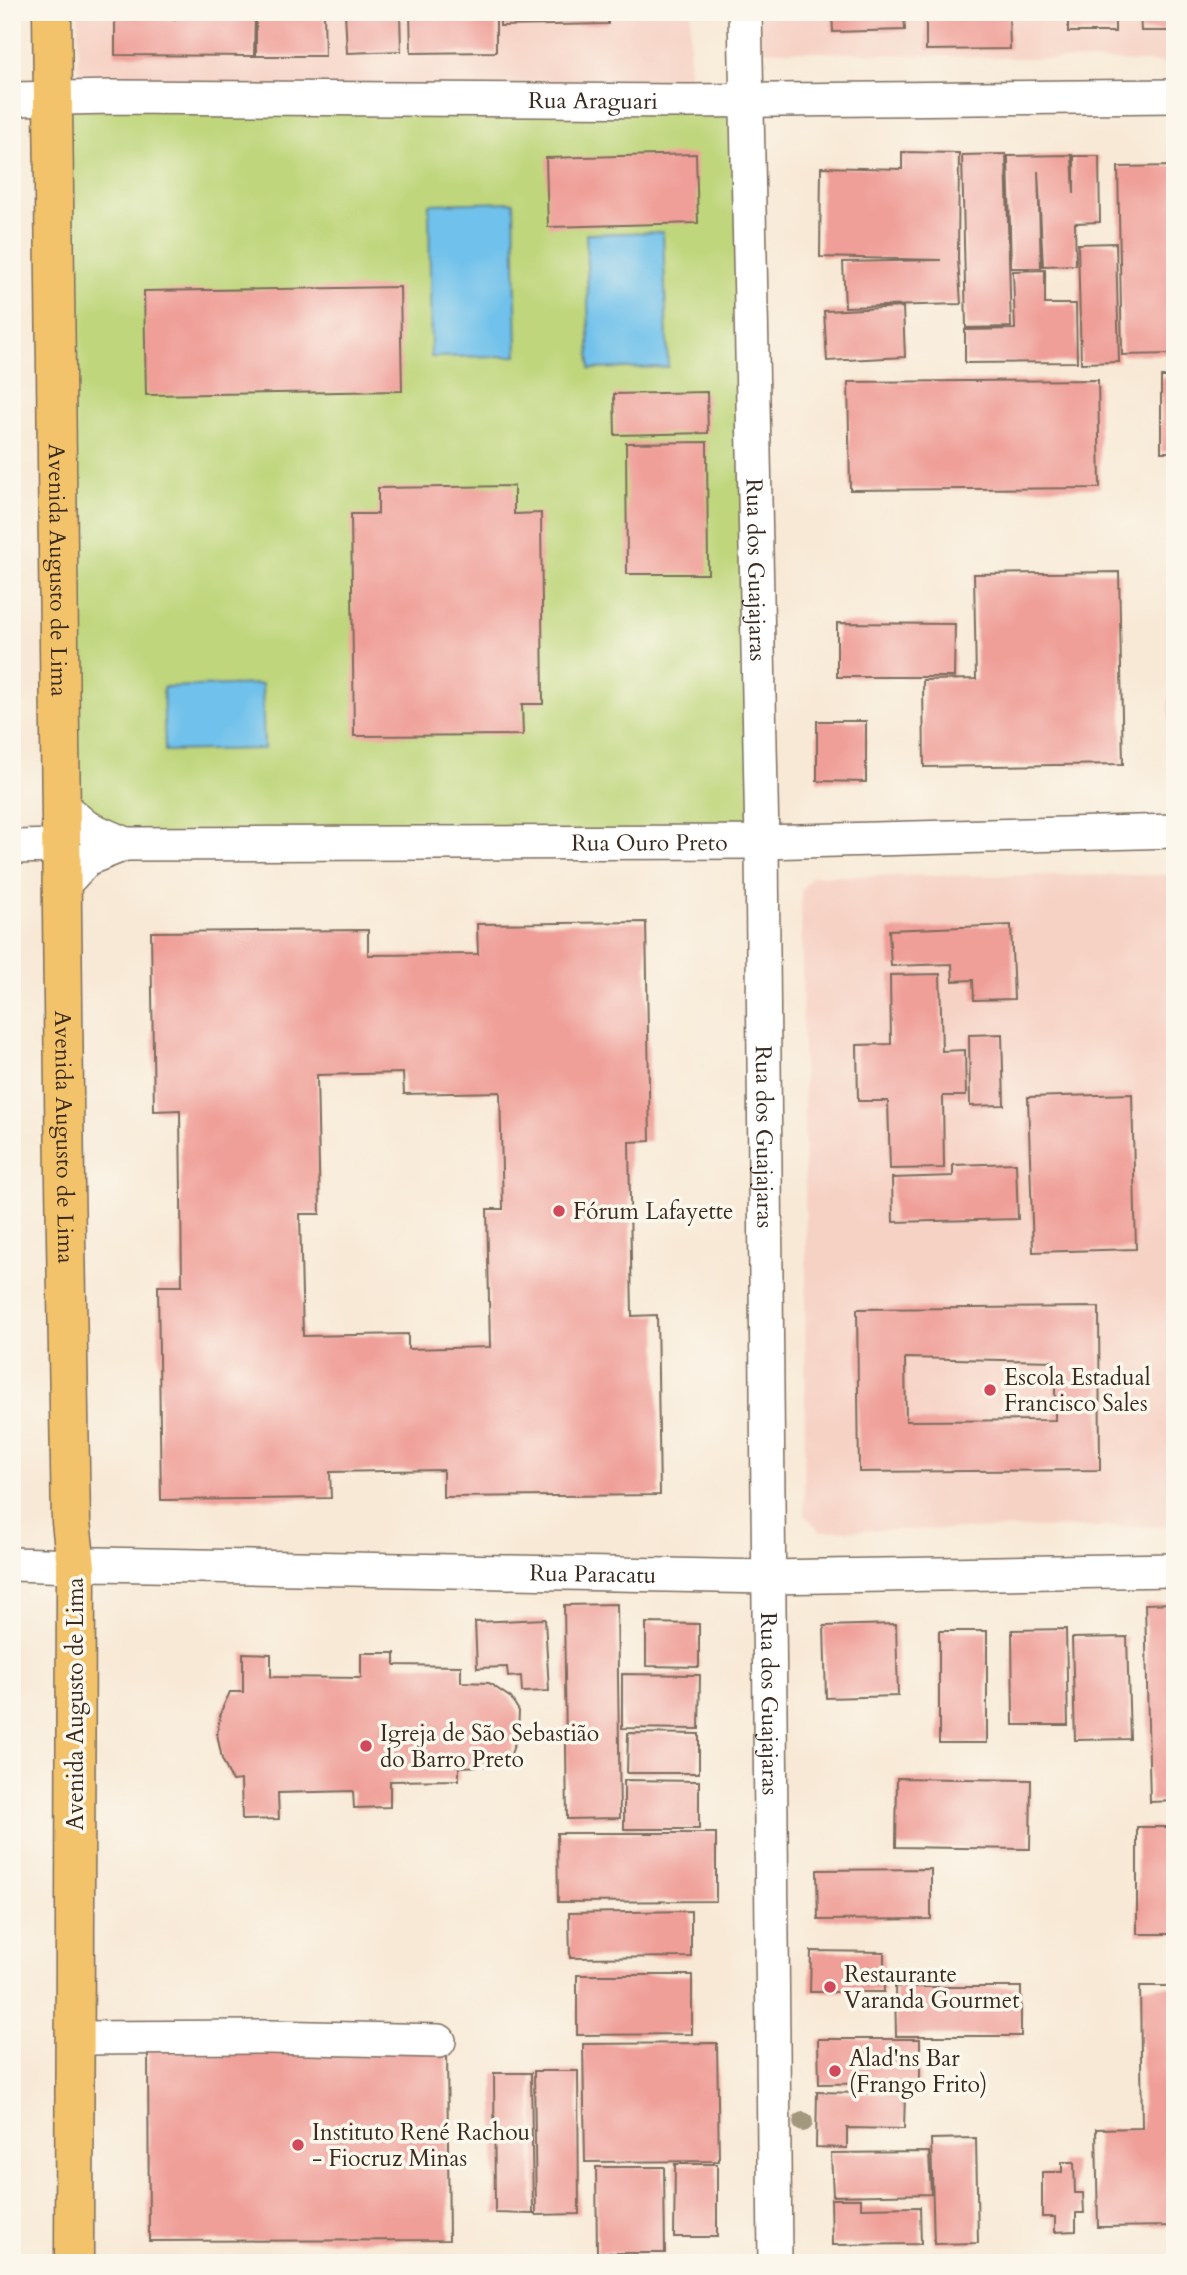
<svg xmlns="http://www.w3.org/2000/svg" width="1187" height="2275" font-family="Cardo,serif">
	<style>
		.built { fill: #f6d2c4 }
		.green { fill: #bfd67b; stroke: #7d804c; stroke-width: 2 }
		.water { fill: #6fc1eb; stroke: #557684; stroke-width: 2 }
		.building { fill: #ef9f98; fill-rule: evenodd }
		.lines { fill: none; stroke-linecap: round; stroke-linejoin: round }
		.minor-casing { stroke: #7d6d5e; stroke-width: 36 }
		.major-casing { stroke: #7d6d5e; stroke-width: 41 }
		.minor { stroke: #fff; stroke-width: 33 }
		.major { stroke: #f2c36a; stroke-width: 38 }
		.tree { fill: #a2987d }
		.poi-dot { fill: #d1495b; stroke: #fbf7ec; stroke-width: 2.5 }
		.labels { text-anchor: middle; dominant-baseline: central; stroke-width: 7; stroke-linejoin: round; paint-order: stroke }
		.street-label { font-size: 23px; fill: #3b2a1e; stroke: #fbf7ec }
		.poi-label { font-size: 23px; fill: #3b2a1e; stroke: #fbf7ec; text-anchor: start }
	</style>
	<rect width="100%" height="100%" fill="#fbf7ec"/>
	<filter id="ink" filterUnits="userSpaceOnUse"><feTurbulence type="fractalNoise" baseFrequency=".0143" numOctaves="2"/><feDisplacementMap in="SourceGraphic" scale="14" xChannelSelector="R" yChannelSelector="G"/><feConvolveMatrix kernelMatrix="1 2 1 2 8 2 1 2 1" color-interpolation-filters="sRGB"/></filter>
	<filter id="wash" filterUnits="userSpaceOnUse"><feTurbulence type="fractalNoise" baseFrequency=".00686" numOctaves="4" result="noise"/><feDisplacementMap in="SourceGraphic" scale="28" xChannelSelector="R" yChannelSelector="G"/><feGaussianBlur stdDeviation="1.57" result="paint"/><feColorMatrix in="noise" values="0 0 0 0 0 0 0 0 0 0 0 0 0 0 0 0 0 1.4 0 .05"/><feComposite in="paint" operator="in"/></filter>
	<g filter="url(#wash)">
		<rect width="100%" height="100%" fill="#f8e9d6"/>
		<!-- built -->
		<path class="built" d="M78,12H691L688,101L78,97Z
			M754,12H1175V63L753,50Z
			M1175,875V1526L820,1531L804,1514L806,1267L801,891L812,876Z"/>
		<!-- green -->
		<path class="green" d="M52,97L746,99L762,842L61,846Z"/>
		<!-- water -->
		<path class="water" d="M514,202L517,356L431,357L429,204Z
			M663,232L668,367L590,369L586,234Z
			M262,684L264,749L165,751L163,687Z"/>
		<g id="blocks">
			<!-- building -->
			<path class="building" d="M115,12H165V19H175V12H248V14H255L254,56L115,55Z
				M256,12H324L325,56H256Z
				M345,12H400L401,51L347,53Z
				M410,12H496V52L411,53Z
				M500,12H608V24L500,26Z
				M832,12H904L905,30L833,32Z
				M926,12H1009L1010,49L926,50Z
				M1068,12H1115V32H1068Z
				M1140,12H1172L1173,31H1141Z
				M902,152L959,153L958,259L961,304L845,307L843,262L941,260L820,257L821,167L902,169Z
				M696,154L698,223L548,227L546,158Z
				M1006,154L1011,327L966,328L962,155Z
				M1072,155L1074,194V156H1099L1100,222L1075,223L1076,265L1043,266L1038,171L1041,268H1011L1008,156Z
				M1175,166V354L1122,355L1118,167Z
				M1116,243L1119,362L1081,363L1078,244Z
				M1045,270V304H1076L1077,362L965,363V330L1015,329L1013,271Z
				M400,287L402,391L146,395L144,291Z
				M903,307L905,357L827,361L824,311Z
				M1161,377H1175V452H1161Z
				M1098,380L1100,488L850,490L848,382Z
				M707,392L708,433L615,435L614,394Z
				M707,442L708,574H627L626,443Z
				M514,486V514L541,513L543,704H522L523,735L354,736L351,514H378V488Z
				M1119,572L1123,764L924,767L923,680L976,679L974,574Z
				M837,623L955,624L954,677H837Z
				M1171,626H1175V673H1171Z
				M1169,696H1175V744H1170Z
				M817,721H866V782L817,781Z
				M646,922L650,1141L629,1142L632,1316L657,1315L660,1495L443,1497V1470L330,1472L331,1498L161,1500L158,1286H182L180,1110L154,1111L151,932L368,930V955L478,954L477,924ZM403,1073L404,1094L500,1092L503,1209H487L490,1347L408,1349V1334L303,1336L300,1214H320L317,1075Z
				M1011,925L1014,999L974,1000L973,980L953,981L952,964L891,966L889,930Z
				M940,974L942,1051L965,1050L966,1096H943L944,1168L890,1169L888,1101H858L857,1045L891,1044L890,975Z
				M1002,1034L1004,1105L970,1106L969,1035Z
				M1132,1094L1136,1249L1033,1252L1028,1097Z
				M1016,1163L1018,1219L893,1222L892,1178L953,1176V1165Z
				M1099,1307L1100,1470L859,1472L857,1309ZM905,1358L1055,1361V1420L906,1421Z
				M1175,1603V1801L1150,1802L1145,1604Z
				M617,1604L620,1818L567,1819L564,1605Z
				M545,1619L549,1691L522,1692L521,1676L508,1677L507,1667L477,1668L475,1622Z
				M646,1623L699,1624V1667L646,1666Z
				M896,1624L898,1696L826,1698L824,1626Z
				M1066,1629L1068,1725H1013L1012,1630Z
				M939,1631H987V1743H939Z
				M1127,1637L1130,1739L1075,1740L1072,1638Z
				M243,1653L271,1654V1677L361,1678V1653H395V1665L461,1666V1682L489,1683L511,1698L519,1711L518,1733L510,1757L486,1766L459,1767V1780L390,1781V1807L354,1808L353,1791L278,1793L279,1819L242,1820L241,1780L232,1781L222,1759L217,1734L221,1711L230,1692H243Z
				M622,1674L700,1675L699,1729L622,1728Z
				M628,1733L699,1734V1773H627Z
				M897,1778L1031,1780L1030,1849L896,1847Z
				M624,1780L699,1781V1829H624Z
				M1137,1827H1175V1934H1137Z
				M557,1833H716V1901L558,1902Z
				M931,1869V1919L818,1920L817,1870Z
				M691,1911V1957L570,1958L569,1913Z
				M811,1951L884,1952V1992H810Z
				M577,1975H692V2034L577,2035Z
				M1140,1986H1175V2226L1098,2227L1096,2129L1142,2128Z
				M895,1987H1021V2036H896Z
				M818,2039H920V2083L819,2084Z
				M717,2043L719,2161L585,2162L583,2044Z
				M148,2049H447L449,2240L149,2241Z
				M534,2071H578L579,2214L536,2215Z
				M494,2073H531L533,2214L495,2213Z
				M817,2092L905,2094L904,2129L847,2128V2148L816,2147Z
				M976,2138L978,2243L934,2244L931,2139Z
				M929,2152L931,2194L833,2196L831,2153Z
				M1062,2162H1074L1075,2193H1083L1084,2213H1076V2231L1055,2232V2217H1042V2172H1062Z
				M675,2164H717V2237H674Z
				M596,2167H664L665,2253H597Z
				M831,2199H861V2208L920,2207L921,2244L832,2245Z"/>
		</g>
	</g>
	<g filter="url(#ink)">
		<use href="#blocks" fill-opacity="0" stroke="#7d6d5e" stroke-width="2"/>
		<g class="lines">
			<!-- minor casing -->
			<g class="minor-casing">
				<g id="minor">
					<path id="s1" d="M745,12L762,842L775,2263"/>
					<path id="s2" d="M12,99L114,97L688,101L1175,96"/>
					<path d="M61,806L86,827L125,844"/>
					<path d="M12,847L61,846"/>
					<path id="s3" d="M62,886L87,859L125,844L762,842L1175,831"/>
					<path id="s4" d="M12,1564L76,1566L97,1564L768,1577L1175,1570"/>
					<path d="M74,2038L269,2037L439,2041"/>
				</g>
			</g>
			<!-- major casing -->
			<g class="major-casing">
				<g id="major">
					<path id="s5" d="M52,12L65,1183L71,1522L76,1566L74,2263"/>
				</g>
			</g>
			<!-- minor -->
			<use href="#minor" class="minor"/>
			<!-- major -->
			<use href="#major" class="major"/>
		</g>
		<!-- trees -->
		<circle class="tree" cx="803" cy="2122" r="10"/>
	</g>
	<!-- markers -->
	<g class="poi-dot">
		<circle cx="559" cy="1211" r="7"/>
		<circle cx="990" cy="1390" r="7"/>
		<circle cx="366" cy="1746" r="7"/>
		<circle cx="830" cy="1987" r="7"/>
		<circle cx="835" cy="2071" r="7"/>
		<circle cx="298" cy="2145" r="7"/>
	</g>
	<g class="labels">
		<!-- street labels -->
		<g class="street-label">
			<text stroke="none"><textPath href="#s2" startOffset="581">Rua Araguari</textPath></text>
			<text stroke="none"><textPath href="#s5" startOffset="558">Avenida Augusto de Lima</textPath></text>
			<text stroke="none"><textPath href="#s1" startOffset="558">Rua dos Guajajaras</textPath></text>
			<text stroke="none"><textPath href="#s3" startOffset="602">Rua Ouro Preto</textPath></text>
			<text stroke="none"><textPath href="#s1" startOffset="1125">Rua dos Guajajaras</textPath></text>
			<text stroke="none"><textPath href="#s5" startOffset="1125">Avenida Augusto de Lima</textPath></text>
			<text stroke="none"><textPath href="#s4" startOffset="581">Rua Paracatu</textPath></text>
			<text transform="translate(75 1704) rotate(-90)">Avenida Augusto de Lima</text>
			<text stroke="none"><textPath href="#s1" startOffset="1692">Rua dos Guajajaras</textPath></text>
		</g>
		<!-- poi labels -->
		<g class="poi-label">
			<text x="573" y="1211">Fórum Lafayette</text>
			<text x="1004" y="1377">Escola Estadual<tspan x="1004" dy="26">Francisco Sales</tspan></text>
			<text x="380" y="1733">Igreja de São Sebastião<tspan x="380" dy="26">do Barro Preto</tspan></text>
			<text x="844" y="1974">Restaurante<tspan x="844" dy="26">Varanda Gourmet</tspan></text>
			<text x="849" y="2058">Alad'ns Bar<tspan x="849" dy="26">(Frango Frito)</tspan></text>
			<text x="312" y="2132">Instituto René Rachou<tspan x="312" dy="26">- Fiocruz Minas</tspan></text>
		</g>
	</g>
	<!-- margin -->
	<rect width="1187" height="2275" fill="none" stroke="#fbf7ec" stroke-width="42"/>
</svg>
